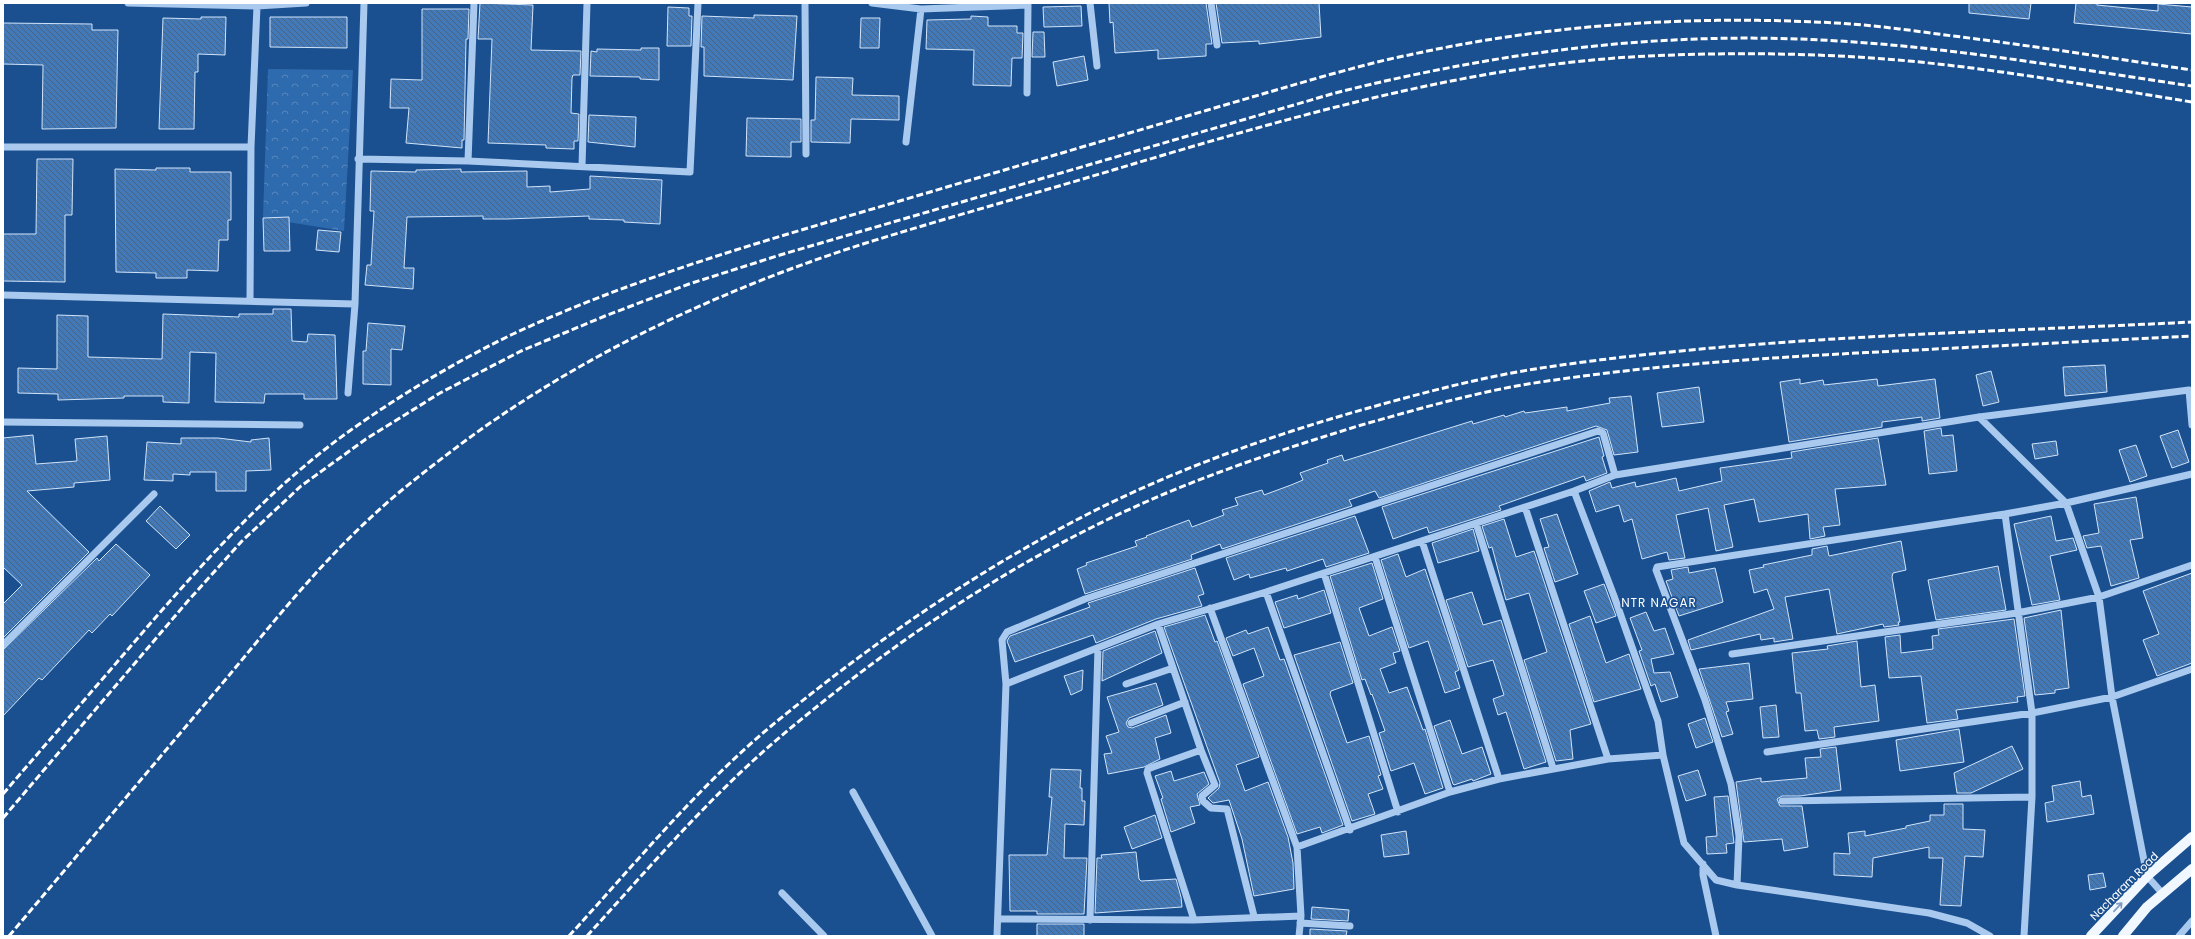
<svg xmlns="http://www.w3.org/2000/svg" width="2195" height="939" font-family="Poppins,sans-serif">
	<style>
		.forest { fill: url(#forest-crowns) }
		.building { fill: url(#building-back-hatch); stroke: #d0e4fa }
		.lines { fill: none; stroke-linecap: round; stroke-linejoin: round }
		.minor { stroke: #a9caee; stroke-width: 7 }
		.major { stroke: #f1f7ff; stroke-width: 10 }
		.rail { stroke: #fff; stroke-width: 3; stroke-dasharray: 7 3; stroke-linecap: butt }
		.oneway { stroke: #7b9bc2 }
		.labels { text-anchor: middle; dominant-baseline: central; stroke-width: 3.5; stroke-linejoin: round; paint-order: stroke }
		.street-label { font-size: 11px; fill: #fff; stroke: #1b5090 }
		.neighbourhood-label { font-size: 12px; letter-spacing: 1px; fill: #fff; stroke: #1b5090 }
	</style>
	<defs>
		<pattern id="forest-crowns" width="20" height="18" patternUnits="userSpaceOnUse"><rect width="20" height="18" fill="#2e6aae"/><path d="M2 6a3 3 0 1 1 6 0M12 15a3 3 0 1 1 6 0" fill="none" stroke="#5888be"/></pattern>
		<pattern id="building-back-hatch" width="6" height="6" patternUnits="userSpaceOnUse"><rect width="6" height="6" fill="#4479b8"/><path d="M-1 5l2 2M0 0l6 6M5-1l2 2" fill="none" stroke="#486282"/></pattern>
	</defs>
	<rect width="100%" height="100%" fill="#1b5090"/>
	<!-- forest -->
	<path class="forest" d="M268,69L353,70L344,231L263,218Z"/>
	<!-- building -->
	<path class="building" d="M480,3L533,5L531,50L581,51L580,75H573L572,78L571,113L579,114L578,141H574V149L546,148V145L488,143L492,39H478Z
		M1109,3H1206L1212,44H1206V56L1158,59V50L1115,53L1113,22L1110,23Z
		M1216,3H1319L1321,37L1259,44V41L1222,43Z
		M1969,3H2031L2029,19L1969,13Z
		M2076,3H2097V5L2158,11V4L2192,7V34L2074,23Z
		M1081,6L1082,26L1044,27L1043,7Z
		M668,7L689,8V16H692L691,46H667Z
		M422,9H469L468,39H466L464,140H462V148L406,143L409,108H390L391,79L422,80Z
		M754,15L797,16L793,80L704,76V47H701L702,16L754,18Z
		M971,16L988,17V26H1017V33H1023L1022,58H1012L1011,86L973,85L974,50L926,49L927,20L971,19Z
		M201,17H226L225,55L198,54V72H195L194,129H159L163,18L201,19Z
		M270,17H347V48L270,47Z
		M861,18H880L879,48H860Z
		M3,23L92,24V30H118L116,128L42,129L43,65L3,64Z
		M1033,32H1044L1045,57H1032Z
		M641,48H659V80L640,79V77L590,76L591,51L597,52V49L641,50Z
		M1084,56L1088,80L1057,86L1053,62Z
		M816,77L853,78L852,95L899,96V120L851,119L850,143L811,142V120H815Z
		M589,115L636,117L635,147L588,142Z
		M747,118L801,119V142H791V157L746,156Z
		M37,159H73L72,215H65V282L3,281V234H36Z
		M156,168H190V172H231V220H228V240H219L218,271L187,270V278H156V273L116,272L115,169L156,170Z
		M461,169V172L527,171V187L550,186V192L590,189V176L662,180L660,224L624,222V220L589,219V216L507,219H483V216L407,217L404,268H414L413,289L365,285L367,265H371L374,211H370L371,171L416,172V170Z
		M289,217L290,251H264L263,218Z
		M318,230L341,232L339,252L316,250Z
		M273,309H291L292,341L307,342L308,334L335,335L337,399H304V394H265L264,403L215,402L216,353L190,352L189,403L163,402V396H124V398L58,400V394L18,393V368L57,369V315L88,316V357L162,359L163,314L239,317V314H273Z
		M368,323L405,326L402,350L391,349V385L363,384V351H366Z
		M2105,365L2107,392L2065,396L2063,367Z
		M1991,371L1999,402L1983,406L1976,375Z
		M1800,379V384L1823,380L1824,385L1877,379L1878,386L1935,379L1940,418L1922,421V417L1882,422V427L1876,428L1789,442L1780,382Z
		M1699,387L1704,422L1662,427L1657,393Z
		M1631,396L1638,452L1614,455L1607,430L1596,426L1379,498L1375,491L1349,500L1352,506L1222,549L1220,544L1191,555L1192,559L1085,594L1077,569L1087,565L1086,563L1137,546L1135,541L1147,537L1146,536L1189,520L1192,527L1224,515L1222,510L1238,505L1235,498L1262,490L1264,495L1291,485L1303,480L1300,473L1328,463L1327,460L1342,455L1344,461L1472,421L1473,424L1504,415L1505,417L1524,411L1525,413L1567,407V411L1610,403L1609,398Z
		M1941,428L1942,436L1953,435L1957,471L1929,474L1924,431Z
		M2178,430L2189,462L2172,468L2160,436Z
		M33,435L36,464L77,461L75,439L107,436L110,480L74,483V487L27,491L89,552L3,638V604L22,585L3,567V438Z
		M1599,437L1604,456L1602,457L1607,473L1586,481L1584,476L1499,506L1501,510L1429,533L1427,527L1393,539L1382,507Z
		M181,438H218L251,442V440L269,438L271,470L246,471V491H216V472H190V475L173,474V481L144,480L147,442L181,444Z
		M1878,438L1886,485L1835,489L1840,525L1823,527L1825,536L1810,539L1808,514L1759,522L1754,499L1724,505L1733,547L1716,551L1708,508L1676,515L1685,558L1669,560L1667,552L1642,559L1632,519L1624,522L1619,505L1596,512L1589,491L1610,482L1612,488L1635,482L1636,487L1676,478L1679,491L1722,481L1720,468L1792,458L1791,452Z
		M2056,441L2058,455L2035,459L2032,444Z
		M2136,445L2147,476L2130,482L2119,450Z
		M2136,497L2143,538L2130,540L2139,578L2111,586L2101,546L2087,548L2083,536L2099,533L2094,504Z
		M160,506L190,535L176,549L146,521Z
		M1557,514L1578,574L1555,582L1544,548L1549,547L1540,519Z
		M1355,516L1369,553L1326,567L1323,559L1287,571L1286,568L1250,578L1249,574L1234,580L1226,558Z
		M2051,516L2056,541L2073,538L2077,550L2050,556L2060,600L2032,605L2014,524Z
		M1504,519L1516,557L1534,551L1591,724L1570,730L1573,759L1556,761L1524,660L1547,652L1529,593L1506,600L1492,547L1489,548L1482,526Z
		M1473,529L1479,551L1438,563L1432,543Z
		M1901,541L1906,570L1893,573L1892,577L1900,622H1898L1899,625L1884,627L1883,624L1837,634L1829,589L1785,597L1793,639L1774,642V638L1761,640L1760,634L1691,650L1688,640L1774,609L1767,589L1754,593L1749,570L1764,567L1763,565L1812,555V549L1827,546L1829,556Z
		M116,544L150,575L112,616L110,614L92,633L89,630L42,680L39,678L3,716V650L97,558L99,561Z
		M1398,554L1406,577L1425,569L1459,670L1455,672L1460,688L1445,693L1428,641L1409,648L1381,560Z
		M1372,563L1383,599L1359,608L1369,636L1392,627L1400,651L1393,653L1396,663L1380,669L1389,693L1407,687L1423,730L1425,729L1443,788L1425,794L1414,763L1391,771L1379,733L1385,731L1372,694L1371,695L1365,679L1362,680L1330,576Z
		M1998,566L2006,610L1936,620L1928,580Z
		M1688,567L1689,573L1715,568L1723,602L1679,616L1666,581L1673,579L1671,570Z
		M1195,568L1204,594L1198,596L1202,606L1156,619L1096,643L1093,635L1015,662L1007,641L1010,636L1090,607L1088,603Z
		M2192,573V663L2157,676L2143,640L2159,634L2143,591Z
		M1604,584L1616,616L1596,623L1584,591Z
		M1324,590L1331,613L1284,628L1275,602L1297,595L1298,599Z
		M1472,592L1483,625L1501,620L1546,762L1524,769L1506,712L1498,715L1493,699L1504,695L1493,660L1468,667L1446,600Z
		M2061,610L2069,688L2055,690V693L2035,695L2024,618Z
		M1646,612L1654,631L1665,628L1674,654L1651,659L1654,673L1670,672L1678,697L1661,702L1655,684L1651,686L1639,651L1642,650L1630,618Z
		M1205,615L1215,642L1217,641L1259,757L1236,765L1245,791L1268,782L1288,837L1293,863L1294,889L1254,896L1242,839L1229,800L1213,803L1208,798L1219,788L1220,783L1164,627Z
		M1590,616L1606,663L1629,654L1641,689L1594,702L1569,624Z
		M2014,619L2025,696L2017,697L2018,702L1956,710L1958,719L1927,723L1921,676L1889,678L1885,637L1900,635L1901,653L1933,649L1932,636L1939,635L1938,629Z
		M1268,627L1280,660L1284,659L1343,825L1322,833L1320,827L1297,834L1243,684L1264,676L1254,648L1233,656L1226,638L1246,630L1248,634Z
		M1155,631L1162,653L1102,681L1103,651Z
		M1857,641L1861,687L1875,685L1879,721L1834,727L1835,737L1819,739L1817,730L1805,731L1801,693H1796L1792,653L1828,649L1827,646Z
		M1340,642L1353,683L1331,691L1330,694L1347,743L1369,736L1381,775L1378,776L1383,789L1368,794L1375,814L1352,821L1294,655Z
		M1749,663L1753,699L1726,702L1729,711L1726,712L1733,734L1722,737L1699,669Z
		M1083,670L1082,690L1071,695L1064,676Z
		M1156,683L1163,705L1129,718L1126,723L1128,727L1132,728L1166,715L1171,733L1155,738L1160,759L1144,767L1108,774L1104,754L1112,753L1106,736L1119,732L1107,697Z
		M1776,705L1779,737L1763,738L1760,707Z
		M1705,718L1713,742L1696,748L1688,724Z
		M1450,720L1462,754L1482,747L1491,774L1473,781L1472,779L1454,785L1453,784L1434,726Z
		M1959,729L1964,762L1900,771L1896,740Z
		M2012,746L2023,769L1971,793H1957L1954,773Z
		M1836,747L1841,790L1800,796H1782L1777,799L1780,806H1802L1808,847L1784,851L1782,839L1744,842L1736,782L1761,778V782L1807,778L1805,758L1821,757L1820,749Z
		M1051,769L1081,770L1080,788H1082V801H1085L1084,825L1065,824L1064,858H1087L1084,914H1037V911H1010L1009,855H1047L1052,797H1049Z
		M1698,770L1706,795L1686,801L1678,776Z
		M1171,771L1174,781L1204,772L1209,784L1197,794L1200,805L1190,807L1195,823L1171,832L1161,799L1163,798L1155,776Z
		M2080,781L2082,797L2091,795L2094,814L2047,822L2045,803L2054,801L2052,786Z
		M1728,796L1734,843L1726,844L1727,853L1707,854L1706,837L1717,836L1714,797Z
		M1944,804H1963V829L1985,830L1983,857L1965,856L1961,906L1940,905L1943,858H1929V847L1873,858L1872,877L1834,875V853L1850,854L1848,833L1865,831V836L1906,828V826L1930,821V815H1944Z
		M1155,815L1162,838L1132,849L1124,827Z
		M1406,831L1409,854L1384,857L1381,835Z
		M1136,852L1139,879L1141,881L1176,879L1181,897L1182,907L1095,913L1097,858H1102L1101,855Z
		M2103,873L2106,887L2090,890L2088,875Z
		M1312,907L1349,910L1348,921L1311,919Z
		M1037,924H1084V936H1037Z
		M1310,929L1347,931L1346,936H1310Z"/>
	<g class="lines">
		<!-- minor -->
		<path class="minor" d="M128,3L257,6L306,3
			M805,3L806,154
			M872,3L921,9L1028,5L1027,93
			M1090,3L1097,66
			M1211,3L1217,45
			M906,142L921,9
			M3,147H251
			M358,159L468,161L690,172L698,3
			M468,161L474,3
			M582,166L587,3
			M3,295L355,304
			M250,301L251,147L257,6
			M348,393L355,304L364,3
			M1979,417L2066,503L2099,597L2112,697L2147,876L2163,894
			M3,422L300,425
			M1574,491L1614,596L1658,721L1663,755L1684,843L1716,880L1737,885L1929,913L1967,923L1990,936
			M1525,507L1608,759
			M2005,514L2032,713V797L2024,936
			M1476,523L1553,768
			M1422,541L1499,779
			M1375,557L1450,792
			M1324,573L1398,812
			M1266,592L1350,830
			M1210,608L1297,847L1301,916L1299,936
			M1158,624L1201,750L1215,785L1202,796L1203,801L1211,808L1227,809L1254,916
			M3,645L154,494
			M1732,654L2017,613L2099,597L2192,565
			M1006,684L1002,640L1007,632L1085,599L1598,431L1603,433L1615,475
			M1126,684L1173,668
			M1131,723L1185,702
			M1767,752L2032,713L2112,697L2192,669
			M853,792L932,936
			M1782,801L2032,797
			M1297,847L1450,792L1499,779L1608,759L1663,755
			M1703,864V875L1716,936
			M1737,885L1739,836L1731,784L1705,700L1656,570L1657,567L2005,514L2066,503L2192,474
			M782,893L824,936
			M998,919L1194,920L1301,916
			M1090,920L1098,648
			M1194,920L1147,773L1148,769L1153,767L1201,750
			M1300,923L1350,926
			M997,936L1006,684L1158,624L1266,592L1574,491L1615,475L1979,417L2189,390L2192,425
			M2179,936L2192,921"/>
		<!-- major -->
		<path class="major" d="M2091,936L2147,876L2192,837
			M2123,936L2147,907L2192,869"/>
		<!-- rail -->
		<path class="rail" d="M3,794C45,745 88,696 130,647C199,567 271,485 358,425C407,391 459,360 513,334C637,276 771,239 903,200C1045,158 1186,116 1328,75C1355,68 1382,60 1409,55C1549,24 1693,15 1836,23C1872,25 1909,30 1945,35C2028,45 2110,58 2192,70
			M3,818L187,602L242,541L301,486L366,439L440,393L521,351L605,316L689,284L780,255L1335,93C1503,51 1665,30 1839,41C1957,48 2075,69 2192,86
			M9,936C76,857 143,777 210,698C261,638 309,575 367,521C393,496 424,472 453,450C574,358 719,290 863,244C946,218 1030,195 1113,170C1288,118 1465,65 1648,56C1734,52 1822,53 1909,61C2004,70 2098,87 2192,102
			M569,936C634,865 696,789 770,727C868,646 973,573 1086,515C1174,470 1269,436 1365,409C1422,393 1482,377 1541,368C1756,336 1975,333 2192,322
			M587,936C649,868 709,797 780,737C890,644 1015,559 1148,501C1216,471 1287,448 1358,426C1418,409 1479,391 1541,382C1659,364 1778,357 1897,351C1995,346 2094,341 2192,336"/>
	</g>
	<!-- one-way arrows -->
	<defs><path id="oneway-shaft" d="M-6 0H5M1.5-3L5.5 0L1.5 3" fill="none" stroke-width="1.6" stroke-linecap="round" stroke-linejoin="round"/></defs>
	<use class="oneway" href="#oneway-shaft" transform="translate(2118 907) rotate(-47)"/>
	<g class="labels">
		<!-- street labels -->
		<g class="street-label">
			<text transform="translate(2124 886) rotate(-45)">Nacharam Road</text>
		</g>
		<!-- neighbourhood labels -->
		<g class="neighbourhood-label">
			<text x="1659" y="602">NTR NAGAR</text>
		</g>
	</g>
	<!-- border -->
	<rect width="2195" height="939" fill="none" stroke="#ffffff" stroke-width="8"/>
</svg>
